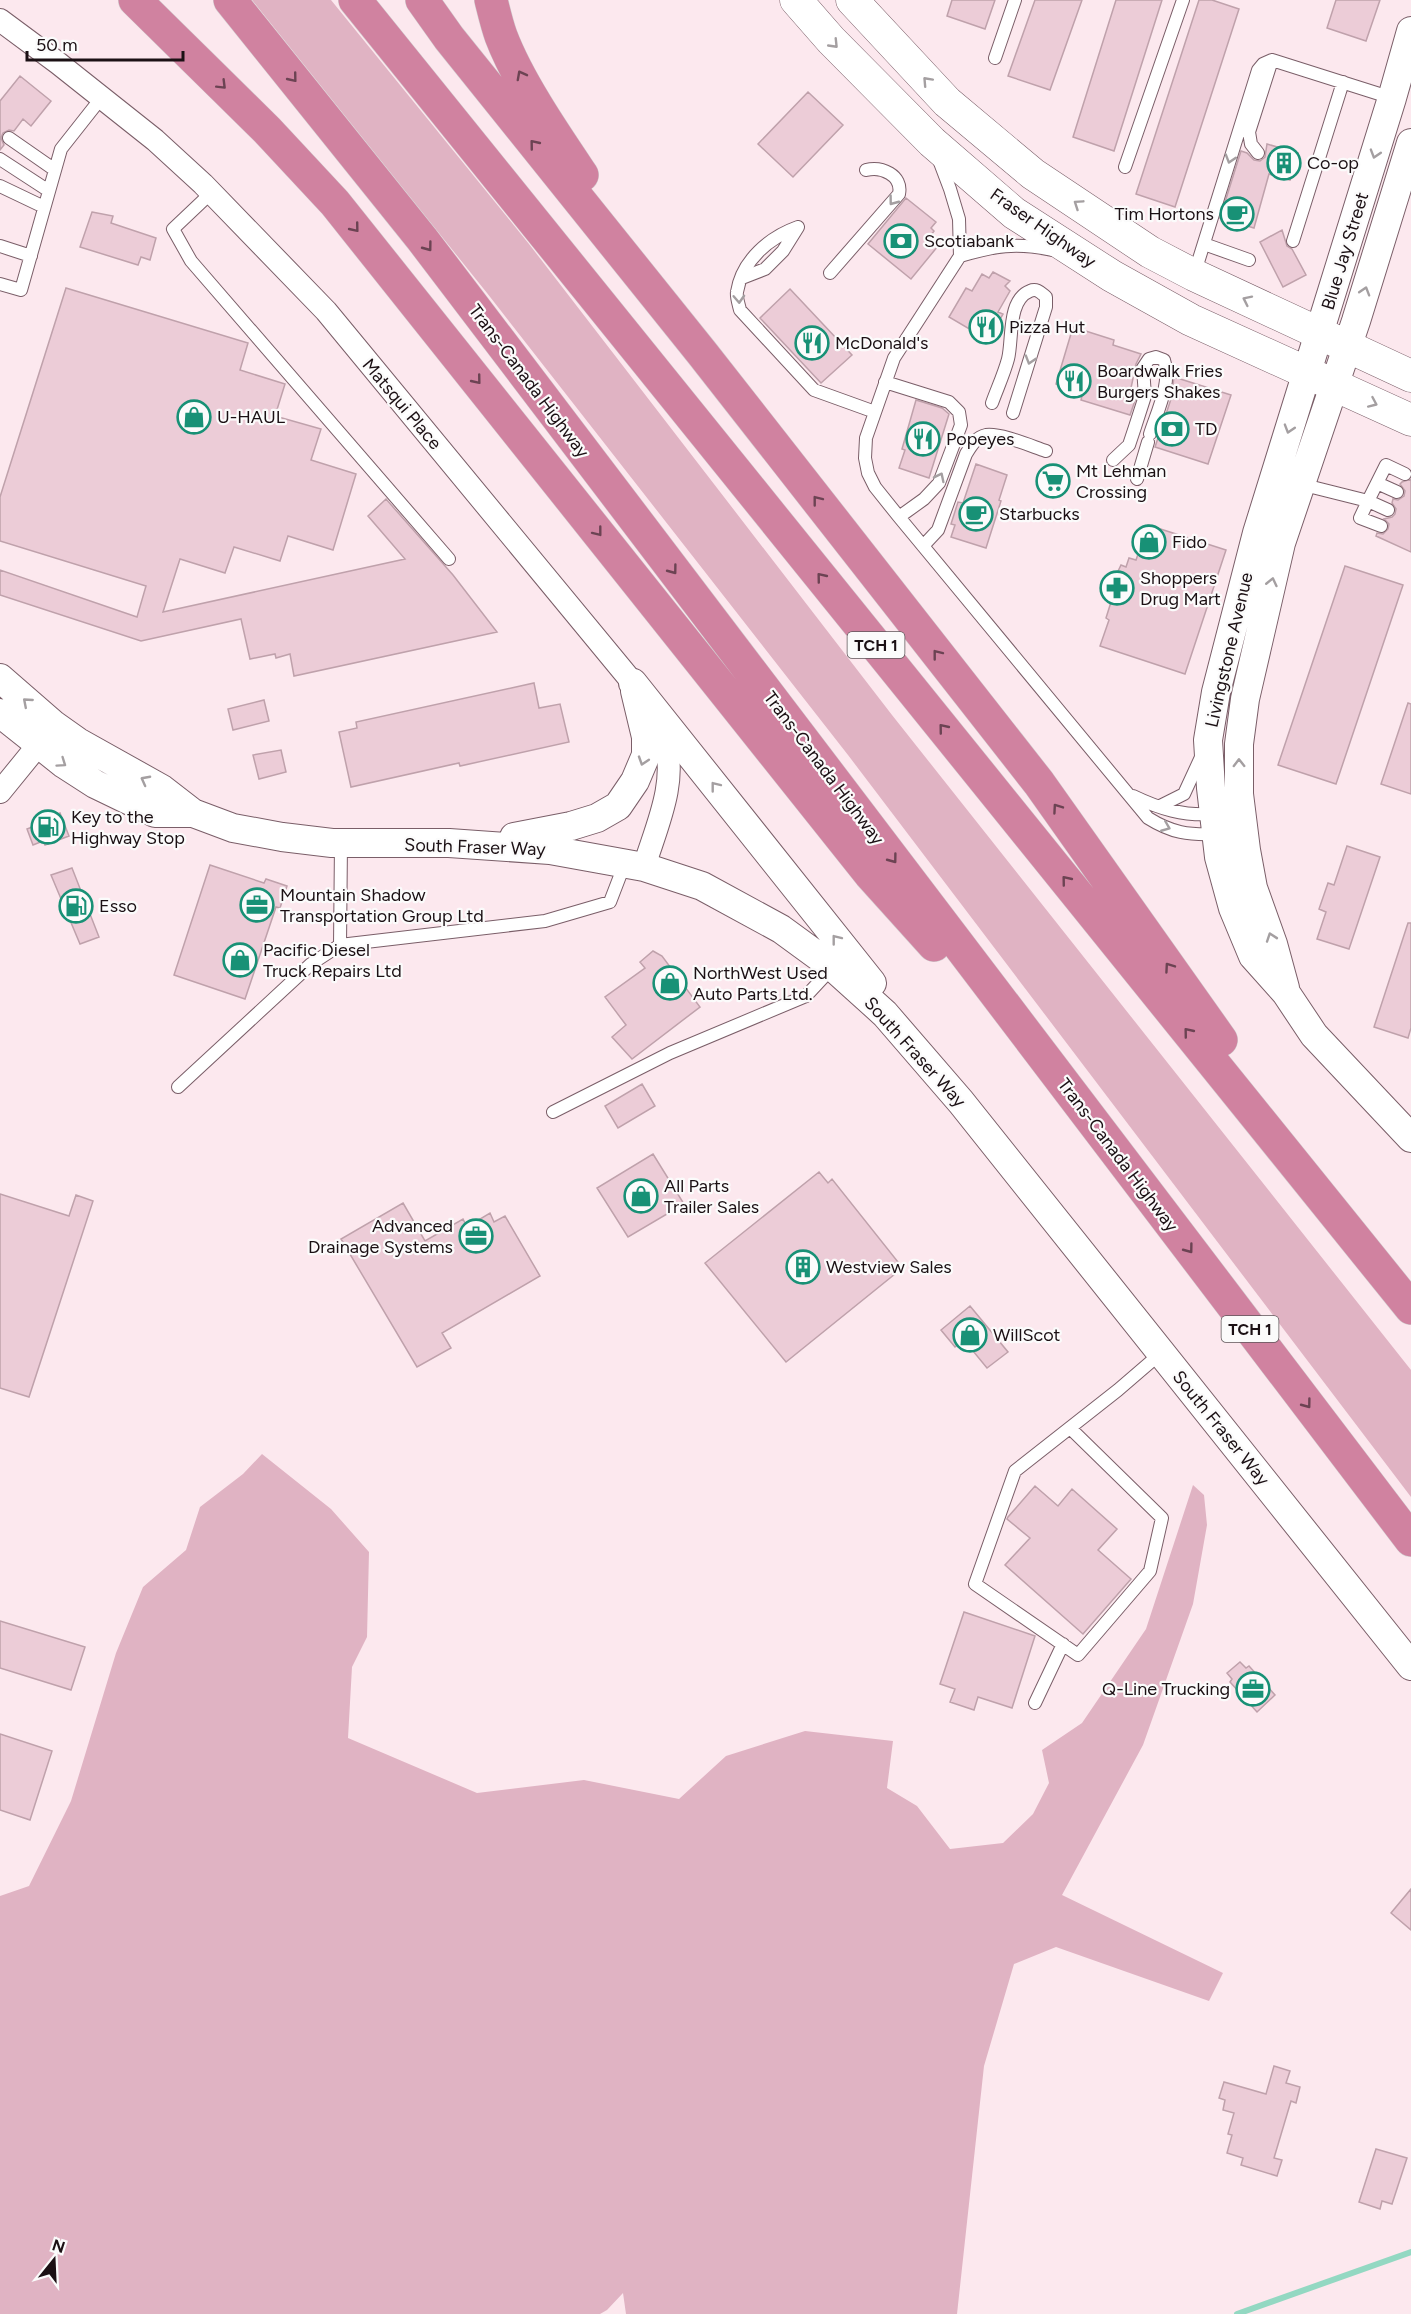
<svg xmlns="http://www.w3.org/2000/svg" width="1411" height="2314" font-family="Figtree,sans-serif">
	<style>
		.green { fill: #e0b3c3 }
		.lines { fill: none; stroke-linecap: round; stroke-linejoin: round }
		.stream { stroke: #93d8c2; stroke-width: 6 }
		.building { fill: #ecccd7; stroke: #bfa1ab; stroke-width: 1.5 }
		.service-casing { stroke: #7a5e68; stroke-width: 14 }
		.minor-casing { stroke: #7a5e68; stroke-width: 24 }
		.tertiary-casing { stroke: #7a5e68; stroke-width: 30 }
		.secondary-casing { stroke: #7a5e68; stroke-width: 33 }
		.motorway-casing { stroke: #d1cfd0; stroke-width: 34 }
		.service { stroke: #fff; stroke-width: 12 }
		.minor { stroke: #fff; stroke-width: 22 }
		.tertiary { stroke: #fff; stroke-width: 28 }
		.secondary { stroke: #fff; stroke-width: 32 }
		.motorway { stroke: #d082a0; stroke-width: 33 }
		.oneway { stroke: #a49fa1 }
		.oneway2 { stroke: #6c4353 }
		.labels { text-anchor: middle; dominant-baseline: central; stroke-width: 4.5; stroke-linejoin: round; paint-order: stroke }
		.shield { fill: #fbfbfb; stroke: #5e5659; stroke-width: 1.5 }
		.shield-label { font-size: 16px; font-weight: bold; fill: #1b1014 }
		.poi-label { font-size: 18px; fill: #1b1014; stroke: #fbfbfb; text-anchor: start }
		.street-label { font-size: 18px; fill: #1b1014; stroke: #fbfbfb }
	</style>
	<rect width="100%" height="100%" fill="#fce8ee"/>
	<!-- green -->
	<path class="green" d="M252,0H331L529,244L892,715L1411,1370V1497L848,755L487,293Z
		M262,1454L331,1509L369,1552L367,1637L352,1667L348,1738L477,1793L584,1780L679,1799L726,1756L805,1731L893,1741L887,1788L917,1806L950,1849L1003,1843L1033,1814L1049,1783L1042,1750L1082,1723L1146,1629L1193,1485L1204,1495L1207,1525L1193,1604L1143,1745L1062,1895L1223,1973L1209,2001L1056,1947L1014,1964L984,2066L957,2314H626L623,2293L607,2310L600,2314H0V1896L29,1886L71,1801L116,1653L143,1587L186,1550L200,1507L243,1474Z"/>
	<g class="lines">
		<!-- stream -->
		<path class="stream" d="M1237,2314L1411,2252"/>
	</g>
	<!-- building -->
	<path class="building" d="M952,0H995L985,29L947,16Z
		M1035,0H1082L1050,90L1008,76Z
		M1116,0H1162L1114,151L1073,137Z
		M1199,0H1212L1239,9L1175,207L1136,194Z
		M1336,0H1380L1366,41L1327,28Z
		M20,76L51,101L31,126L23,119L14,131L9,130L3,133L1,138L4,145L0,150V101Z
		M808,92L843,125L793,177L758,144Z
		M1267,144L1298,153L1290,180L1269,174L1254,228L1220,218L1241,151L1247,153L1254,160L1260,161L1265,157Z
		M906,198L936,222L931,228L934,231L929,238L938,246L911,279L868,244Z
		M92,212L113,216L111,223L156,238L150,260L141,257L138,265L80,247Z
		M1282,230L1287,246L1292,249L1306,275L1283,287L1260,242Z
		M993,272L1010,281L1005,286L1010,291L998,312L1003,314L988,340L949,317L966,288L972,291L982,274L989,278Z
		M66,288L248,343L240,370L285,384L275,416L321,429L311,460L356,474L333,550L288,536L280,561L234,547L225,573L180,559L163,612L405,559L368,516L386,499L453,575L497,632L294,676L290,654L276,658L275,654L250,659L241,619L141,641L0,595V570L137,617L146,586L0,541V497Z
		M790,289L852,355L821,383L760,318Z
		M1073,327L1114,340L1113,345L1141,354L1136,364L1131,388L1136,390L1137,395L1130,415L1081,400L1083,392L1056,384Z
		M1174,377L1231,395L1208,464L1155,447L1171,399Z
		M916,400L942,408L949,414L929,478L899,468L905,450L902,449Z
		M976,464L1007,475L999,500L1001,501L986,548L951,537L955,525L951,524L958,502L963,503Z
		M1411,479V552L1376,536L1377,533L1383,534L1388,529L1389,524L1384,519L1392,517L1395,514L1396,509L1392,503L1393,499L1398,500L1404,496L1405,491L1400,484L1402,482Z
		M1148,525L1226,550L1185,674L1100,646L1109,620L1106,618L1111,602L1112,584L1121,565L1126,567L1129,558L1136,560Z
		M1345,566L1403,585L1336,784L1278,765Z
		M534,683L539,708L560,704L569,742L460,766L459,763L351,787L339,732L357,728L356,722Z
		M264,700L269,721L233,730L228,709Z
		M1408,703L1411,704V794L1381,784Z
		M281,750L286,772L259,779L253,755Z
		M60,813L69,836L45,845L43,841L33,845L27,829L35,826L34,823Z
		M1347,846L1380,857L1349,949L1317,939L1326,912L1319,909L1328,883L1334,885Z
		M210,865L264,883L266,879L287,886L280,908L276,907L245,999L174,975Z
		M72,868L99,937L80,944L51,875Z
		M1408,923H1411V1028L1408,1038L1374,1027Z
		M653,951L662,956L700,1007L632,1059L612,1037L626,1025L605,997L645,968L640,962Z
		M642,1084L655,1106L618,1128L605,1106Z
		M653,1154L684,1204L628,1237L597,1188Z
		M819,1172L828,1183L832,1179L898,1262L895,1264L900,1270L786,1362L705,1263Z
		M0,1194L69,1216L76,1195L93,1201L29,1397L0,1388Z
		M403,1203L425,1241L463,1219L467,1227L490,1213L494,1222L505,1216L540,1276L442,1333L451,1348L417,1367L341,1239Z
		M970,1306L1008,1352L987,1368L964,1340L955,1347L941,1330Z
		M1035,1486L1058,1506L1072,1489L1117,1529L1098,1550L1131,1579L1083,1634L1005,1565L1030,1538L1007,1519L1008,1517Z
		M964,1612L1035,1636L1012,1708L978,1697L974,1710L950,1702L955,1689L940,1684Z
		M0,1621L85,1647L71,1690L0,1668Z
		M1240,1662L1246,1668L1249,1666L1275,1695L1257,1712L1230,1682L1232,1679L1227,1673Z
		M0,1734L52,1751L30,1820L0,1810Z
		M1411,1889V1930L1391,1913Z
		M1274,2066L1290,2071L1286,2083L1300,2087L1296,2103L1291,2101L1274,2158L1282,2160L1277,2176L1241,2165L1243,2158L1227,2153L1232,2135L1228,2134L1234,2113L1223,2110L1225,2100L1219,2098L1224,2082L1266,2094Z
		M1376,2149L1407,2158L1392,2204L1382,2201L1380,2209L1359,2202Z"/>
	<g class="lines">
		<!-- service casing -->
		<g class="service-casing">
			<path id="service" d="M995,58L1015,0
				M9,138L55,170
				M1258,153L1251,144L1249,132L1272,60
				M0,159L49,191
				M939,160L950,189L959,219L960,256L894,358L866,438L865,458L868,473L875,487L899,517L1148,818C1172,833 1188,835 1216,834
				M1125,167L1183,0
				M0,186L44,207
				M211,193L173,229L191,261L449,559
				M798,227C770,237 742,260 737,292C736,297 739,305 740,310L814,390L875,412
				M1293,241L1343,82
				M1204,244L1249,260
				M0,246L31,256
				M960,256C994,246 1016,242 1052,250
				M830,273L899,194C903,175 881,166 866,170
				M1194,275L1258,70L1263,64L1272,60L1392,98
				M742,278L765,269L783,251L798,227
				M0,284L21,290L61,149L102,97
				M885,382L949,402L959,412L961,425L939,483L924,499L899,517
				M992,403C997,389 1004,374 1008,359C1013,340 1007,300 1030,291C1037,288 1041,293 1046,297V307L1013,413
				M1113,460L1129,445L1135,427L1145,396L1143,368L1149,359L1156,357L1164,360C1172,382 1157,412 1150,434
				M1137,479L1148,442
				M1377,483L1397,492
				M1300,484L1368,501L1386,465L1405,474
				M1381,526L1360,518L1368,501L1388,510
				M923,546L938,530L966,454C971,446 976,437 986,435C1001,433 1031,446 1046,451
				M1133,796C1160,809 1183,816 1213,814
				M1160,806L1184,794L1202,755
				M341,843L340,945L545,921L610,902L625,863
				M178,1087L311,964L340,945
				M553,1112L670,1053L806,996L833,967
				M1070,1428L1162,1518L1150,1571L1078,1655L975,1584L1015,1471L1118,1390L1161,1353
				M1035,1703L1063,1644"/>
		</g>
		<!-- minor casing -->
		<g class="minor-casing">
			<path id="minor" d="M0,20L58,63L155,140L203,184L326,311L633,683C643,702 656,721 664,741C679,780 655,830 644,867
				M0,792L48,733"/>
		</g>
		<!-- tertiary casing -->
		<g class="tertiary-casing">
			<path id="tertiary" d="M1411,31L1392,98L1257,533L1216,692L1208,740L1211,788L1219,857L1233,908L1253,956L1286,993L1314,1035L1411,1138
				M0,678L54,725L78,742L162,789L193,813
				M633,683L872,983
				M0,713L64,764L95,784L155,813H193L233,828L282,837L332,843H449L550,850L644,867L702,886L781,929L833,967L885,1014L961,1102L1411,1666
				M514,837L571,826L597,818L618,806L635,781L646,755V737L635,691
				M1285,988L1273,944L1253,888L1246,850L1239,794V744L1245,699L1281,543L1356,321L1411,143"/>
		</g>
		<!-- secondary casing -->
		<g class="secondary-casing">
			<path id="secondary" d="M796,0L831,40L932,142L1014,213L1112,276L1191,320L1411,420
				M852,0L947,102L1033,174L1150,252L1194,275L1411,376"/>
		</g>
		<!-- motorway casing -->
		<g class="motorway-casing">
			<path id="motorway" d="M135,0L267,130L335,203L870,874L934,945
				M230,0L422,239L1411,1540
				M355,0L1411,1308
				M422,0L449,38L702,353L1039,783L1221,1040
				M491,0C494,12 497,25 501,36C518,81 555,135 582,175"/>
		</g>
		<!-- service -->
		<use href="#service" class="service"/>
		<!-- minor -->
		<use href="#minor" class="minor"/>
		<!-- tertiary -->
		<use href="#tertiary" class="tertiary"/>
		<!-- secondary -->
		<use href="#secondary" class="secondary"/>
		<!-- motorway -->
		<use href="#motorway" class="motorway"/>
	</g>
	<!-- one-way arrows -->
	<defs><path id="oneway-chevron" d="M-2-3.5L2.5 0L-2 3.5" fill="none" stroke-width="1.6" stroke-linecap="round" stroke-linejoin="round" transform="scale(1.5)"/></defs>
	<g class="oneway">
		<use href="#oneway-chevron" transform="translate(834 44) rotate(46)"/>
		<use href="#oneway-chevron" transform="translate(927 81) rotate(-133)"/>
		<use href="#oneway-chevron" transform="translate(1375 154) rotate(107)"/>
		<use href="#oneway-chevron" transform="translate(1230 159) rotate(107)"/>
		<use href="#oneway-chevron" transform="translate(893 201) rotate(127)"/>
		<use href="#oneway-chevron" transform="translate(1078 204) rotate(-146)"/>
		<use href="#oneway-chevron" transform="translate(1365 291) rotate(-73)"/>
		<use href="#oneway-chevron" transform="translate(739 299) rotate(87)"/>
		<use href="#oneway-chevron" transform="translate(1247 300) rotate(-154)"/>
		<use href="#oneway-chevron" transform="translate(1030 360) rotate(107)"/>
		<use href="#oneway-chevron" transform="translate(1373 403) rotate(24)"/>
		<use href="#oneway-chevron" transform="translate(1289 429) rotate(107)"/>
		<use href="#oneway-chevron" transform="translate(940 477) rotate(-64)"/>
		<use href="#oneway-chevron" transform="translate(1272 582) rotate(-77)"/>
		<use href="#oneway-chevron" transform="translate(27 702) rotate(-139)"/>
		<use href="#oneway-chevron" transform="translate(643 761) rotate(108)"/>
		<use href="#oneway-chevron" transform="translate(62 763) rotate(35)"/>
		<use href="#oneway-chevron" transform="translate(1239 763) rotate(-91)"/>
		<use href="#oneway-chevron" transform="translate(145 780) rotate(-152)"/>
		<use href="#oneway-chevron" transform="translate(715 786) rotate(-128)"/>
		<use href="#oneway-chevron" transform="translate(1166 827) rotate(22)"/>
		<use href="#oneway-chevron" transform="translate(1271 937) rotate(-109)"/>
		<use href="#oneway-chevron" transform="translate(836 939) rotate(-128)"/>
	</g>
	<g class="oneway2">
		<use href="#oneway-chevron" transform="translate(521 75) rotate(-118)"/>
		<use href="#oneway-chevron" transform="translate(293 78) rotate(51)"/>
		<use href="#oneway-chevron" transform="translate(222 85) rotate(45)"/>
		<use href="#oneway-chevron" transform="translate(534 144) rotate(-129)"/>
		<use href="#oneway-chevron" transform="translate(355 228) rotate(51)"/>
		<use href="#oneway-chevron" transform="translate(428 247) rotate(53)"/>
		<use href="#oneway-chevron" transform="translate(477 380) rotate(51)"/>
		<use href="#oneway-chevron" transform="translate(817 500) rotate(-128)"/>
		<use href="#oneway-chevron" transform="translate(598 532) rotate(52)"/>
		<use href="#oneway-chevron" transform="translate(673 570) rotate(53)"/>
		<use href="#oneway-chevron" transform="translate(821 577) rotate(-129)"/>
		<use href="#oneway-chevron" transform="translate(937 654) rotate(-128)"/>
		<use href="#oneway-chevron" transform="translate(943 728) rotate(-129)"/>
		<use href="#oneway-chevron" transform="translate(1057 808) rotate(-125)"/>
		<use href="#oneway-chevron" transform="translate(893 859) rotate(53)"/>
		<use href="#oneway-chevron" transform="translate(1066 880) rotate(-129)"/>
		<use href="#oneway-chevron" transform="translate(1169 967) rotate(-125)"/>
		<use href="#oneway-chevron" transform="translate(1188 1032) rotate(-129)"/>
		<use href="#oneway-chevron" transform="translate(1189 1249) rotate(53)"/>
		<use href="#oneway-chevron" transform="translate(1307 1404) rotate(53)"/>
	</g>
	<!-- icons -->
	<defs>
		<g id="building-ring" transform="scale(1.725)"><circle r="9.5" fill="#fbfbfb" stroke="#189176" stroke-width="1.5"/><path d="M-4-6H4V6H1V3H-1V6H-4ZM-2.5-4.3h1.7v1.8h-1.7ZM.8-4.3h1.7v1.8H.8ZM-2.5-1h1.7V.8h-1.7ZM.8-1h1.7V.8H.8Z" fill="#189176"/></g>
		<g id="cafe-ring" transform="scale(1.725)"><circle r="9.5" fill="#fbfbfb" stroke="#189176" stroke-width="1.5"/><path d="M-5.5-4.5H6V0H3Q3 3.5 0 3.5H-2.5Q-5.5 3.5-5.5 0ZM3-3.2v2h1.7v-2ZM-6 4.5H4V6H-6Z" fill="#189176"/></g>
		<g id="bank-ring" transform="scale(1.725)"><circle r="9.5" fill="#fbfbfb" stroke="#189176" stroke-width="1.5"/><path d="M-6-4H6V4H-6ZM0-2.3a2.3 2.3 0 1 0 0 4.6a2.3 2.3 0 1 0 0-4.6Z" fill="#189176"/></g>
		<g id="restaurant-ring" transform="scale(1.725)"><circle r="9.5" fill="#fbfbfb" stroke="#189176" stroke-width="1.5"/><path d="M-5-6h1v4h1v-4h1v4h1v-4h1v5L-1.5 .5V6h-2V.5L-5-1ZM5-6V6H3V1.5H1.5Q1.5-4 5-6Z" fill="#189176"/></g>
		<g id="shop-ring" transform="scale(1.725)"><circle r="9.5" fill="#fbfbfb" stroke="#189176" stroke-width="1.5"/><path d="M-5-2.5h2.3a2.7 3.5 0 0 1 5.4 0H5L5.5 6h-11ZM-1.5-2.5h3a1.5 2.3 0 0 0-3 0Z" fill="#189176"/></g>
		<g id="supermarket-ring" transform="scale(1.725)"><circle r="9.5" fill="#fbfbfb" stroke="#189176" stroke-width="1.5"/><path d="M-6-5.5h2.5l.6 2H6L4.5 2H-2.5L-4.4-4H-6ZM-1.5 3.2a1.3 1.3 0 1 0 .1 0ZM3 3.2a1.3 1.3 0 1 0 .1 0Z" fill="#189176"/></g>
		<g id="pharmacy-ring" transform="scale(1.725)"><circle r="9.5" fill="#fbfbfb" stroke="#189176" stroke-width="1.5"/><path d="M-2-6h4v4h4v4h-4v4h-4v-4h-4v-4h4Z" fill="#189176"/></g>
		<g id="fuel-ring" transform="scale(1.725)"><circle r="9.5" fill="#fbfbfb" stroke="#189176" stroke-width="1.5"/><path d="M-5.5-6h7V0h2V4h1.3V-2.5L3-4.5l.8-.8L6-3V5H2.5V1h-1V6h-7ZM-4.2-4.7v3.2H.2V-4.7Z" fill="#189176"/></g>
		<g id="office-ring" transform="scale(1.725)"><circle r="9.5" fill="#fbfbfb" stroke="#189176" stroke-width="1.5"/><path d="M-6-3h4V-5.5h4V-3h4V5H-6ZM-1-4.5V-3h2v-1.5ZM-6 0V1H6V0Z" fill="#189176"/></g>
	</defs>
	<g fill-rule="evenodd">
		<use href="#building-ring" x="1284" y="163"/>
		<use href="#cafe-ring" x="1237" y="214"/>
		<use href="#bank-ring" x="901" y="241"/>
		<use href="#restaurant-ring" x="986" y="327"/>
		<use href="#restaurant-ring" x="812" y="343"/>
		<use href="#restaurant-ring" x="1074" y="381"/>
		<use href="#shop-ring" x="194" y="417"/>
		<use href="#bank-ring" x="1172" y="429"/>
		<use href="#restaurant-ring" x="923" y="439"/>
		<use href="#supermarket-ring" x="1053" y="481"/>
		<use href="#cafe-ring" x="976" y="514"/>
		<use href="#shop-ring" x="1149" y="542"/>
		<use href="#pharmacy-ring" x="1117" y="588"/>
		<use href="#fuel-ring" x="48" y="827"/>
		<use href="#office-ring" x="257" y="905"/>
		<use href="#fuel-ring" x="76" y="906"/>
		<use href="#shop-ring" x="240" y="960"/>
		<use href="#shop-ring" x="670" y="983"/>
		<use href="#shop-ring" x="641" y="1196"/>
		<use href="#office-ring" x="476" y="1236"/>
		<use href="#building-ring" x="803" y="1267"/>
		<use href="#shop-ring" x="970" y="1335"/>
		<use href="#office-ring" x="1253" y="1689"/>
	</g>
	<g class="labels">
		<!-- shield labels -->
		<g class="shield">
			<rect x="847.5" y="632" width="57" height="26" rx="4.5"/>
			<rect x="1221.5" y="1316" width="57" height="26" rx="4.5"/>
		</g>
		<g class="shield-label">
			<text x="876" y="645">TCH 1</text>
			<text x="1250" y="1329">TCH 1</text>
		</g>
		<!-- poi labels -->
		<g class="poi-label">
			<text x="1307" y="163">Co-op</text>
			<text x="1214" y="214" text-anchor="end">Tim Hortons</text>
			<text x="924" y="241">Scotiabank</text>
			<text x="1009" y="327">Pizza Hut</text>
			<text x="835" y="343">McDonald's</text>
			<text x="1097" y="371">Boardwalk Fries<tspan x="1097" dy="21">Burgers Shakes</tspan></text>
			<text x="217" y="417">U-HAUL</text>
			<text x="1195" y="429">TD</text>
			<text x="946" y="439">Popeyes</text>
			<text x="1076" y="471">Mt Lehman<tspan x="1076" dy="21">Crossing</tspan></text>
			<text x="999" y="514">Starbucks</text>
			<text x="1172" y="542">Fido</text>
			<text x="1140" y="578">Shoppers<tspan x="1140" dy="21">Drug Mart</tspan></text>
			<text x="71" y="817">Key to the<tspan x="71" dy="21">Highway Stop</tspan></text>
			<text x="280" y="895">Mountain Shadow<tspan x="280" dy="21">Transportation Group Ltd</tspan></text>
			<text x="99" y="906">Esso</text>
			<text x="263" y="950">Pacific Diesel<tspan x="263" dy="21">Truck Repairs Ltd</tspan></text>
			<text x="693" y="973">NorthWest Used<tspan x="693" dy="21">Auto Parts Ltd.</tspan></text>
			<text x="664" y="1186">All Parts<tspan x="664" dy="21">Trailer Sales</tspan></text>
			<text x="453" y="1226" text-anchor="end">Advanced<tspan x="453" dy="21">Drainage Systems</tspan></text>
			<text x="826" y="1267">Westview Sales</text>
			<text x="993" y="1335">WillScot</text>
			<text x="1230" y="1689" text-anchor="end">Q-Line Trucking</text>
		</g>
		<!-- street labels -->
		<g class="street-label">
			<text transform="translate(1043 228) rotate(35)">Fraser Highway</text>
			<text transform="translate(1345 251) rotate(-73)">Blue Jay Street</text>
			<text transform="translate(529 381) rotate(53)">Trans-Canada Highway</text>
			<text transform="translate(402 404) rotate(50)">Matsqui Place</text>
			<text transform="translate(1229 650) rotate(-77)">Livingstone Avenue</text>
			<text transform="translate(824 768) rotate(53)">Trans-Canada Highway</text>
			<text transform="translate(475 847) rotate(2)">South Fraser Way</text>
			<text transform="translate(915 1052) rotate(48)">South Fraser Way</text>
			<text transform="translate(1118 1155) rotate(53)">Trans-Canada Highway</text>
			<text transform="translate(1221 1428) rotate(51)">South Fraser Way</text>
		</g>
	</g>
	<!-- north arrow -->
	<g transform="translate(54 2260) rotate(18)" stroke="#fbfbfb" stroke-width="4.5" paint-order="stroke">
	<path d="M0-4.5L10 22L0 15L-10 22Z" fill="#1b1014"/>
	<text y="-9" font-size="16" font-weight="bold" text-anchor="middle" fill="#1b1014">N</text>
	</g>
	<!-- scale -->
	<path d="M27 51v9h156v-9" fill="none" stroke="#1b1014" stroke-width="3"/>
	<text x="36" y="51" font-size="18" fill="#1b1014" stroke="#fbfbfb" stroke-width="4.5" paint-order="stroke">50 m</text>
</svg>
